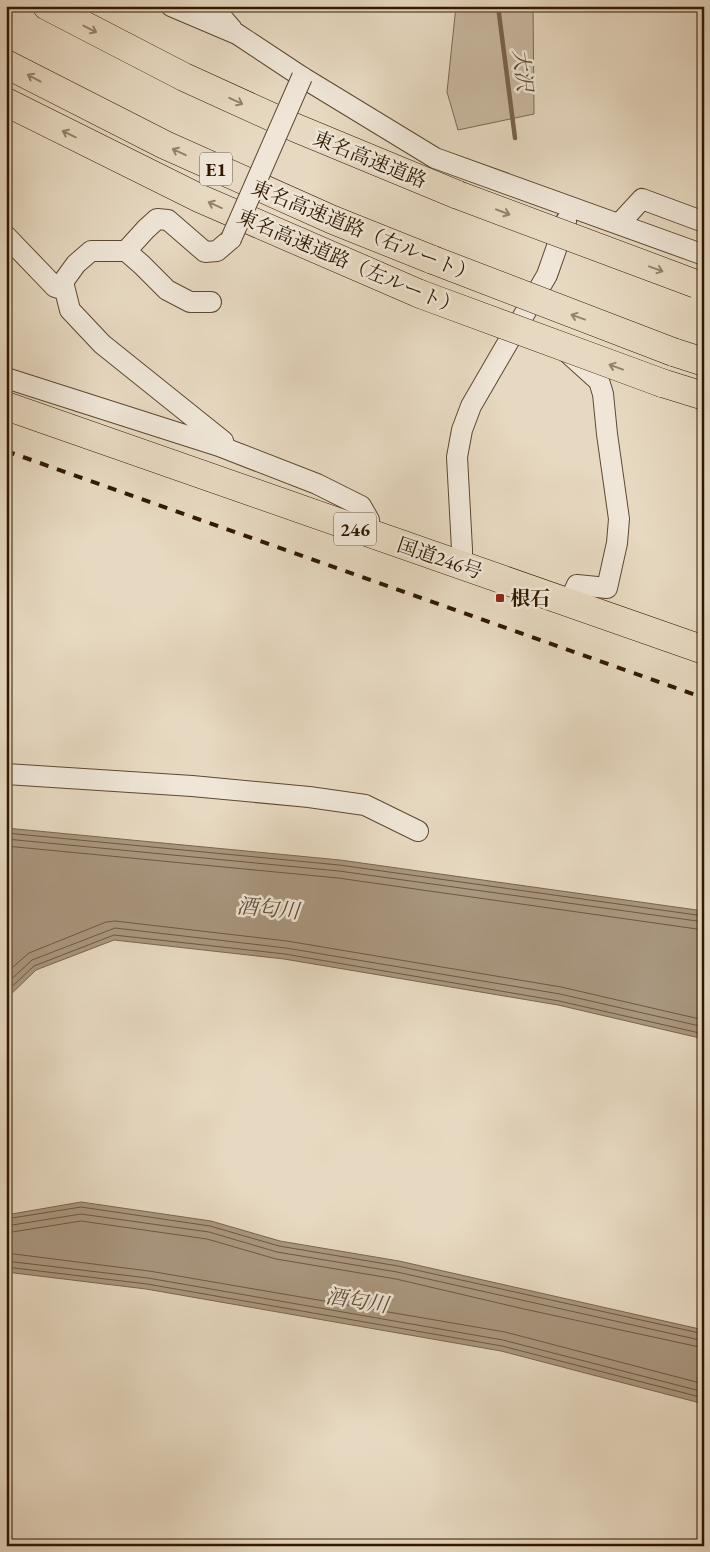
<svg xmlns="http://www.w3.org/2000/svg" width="710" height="1552" font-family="'EB Garamond','Noto Serif JP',serif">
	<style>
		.green { fill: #c8b8a0; stroke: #7c6850 }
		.water { fill: #a9977f; stroke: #79644c }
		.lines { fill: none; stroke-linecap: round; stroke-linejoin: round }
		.shore { stroke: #6d5840; stroke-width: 1 }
		.stream { stroke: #79644c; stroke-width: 4.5 }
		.minor-casing { stroke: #5e4830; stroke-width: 22 }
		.highway-casing { stroke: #311800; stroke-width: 29 }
		.minor { stroke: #efe6d7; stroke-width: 20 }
		.highway { stroke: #e7d9c1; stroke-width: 28 }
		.rail { stroke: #311800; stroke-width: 4; stroke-dasharray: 9 9; stroke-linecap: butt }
		.minor-bridge-casing { stroke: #5e4830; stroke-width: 22; stroke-linecap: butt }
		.highway-bridge-casing { stroke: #311800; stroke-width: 29; stroke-linecap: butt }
		.minor-bridge { stroke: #efe6d7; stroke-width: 20 }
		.highway-bridge { stroke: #e7d9c1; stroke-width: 28 }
		.oneway { stroke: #95826a }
		.poi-dot { fill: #8f2418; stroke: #efe6d7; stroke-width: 2 }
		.labels { text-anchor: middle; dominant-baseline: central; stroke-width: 5; stroke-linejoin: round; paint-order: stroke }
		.shield { fill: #efe6d7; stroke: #6a5640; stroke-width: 1 }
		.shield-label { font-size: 19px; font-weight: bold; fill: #311800 }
		.street-label { font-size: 20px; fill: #311800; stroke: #efe6d7 }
		.poi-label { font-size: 20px; font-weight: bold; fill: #311800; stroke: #efe6d7; text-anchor: start }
		.water-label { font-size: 21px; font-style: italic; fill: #614b33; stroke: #efe6d7 }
	</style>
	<rect width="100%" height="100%" fill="#e7d9c1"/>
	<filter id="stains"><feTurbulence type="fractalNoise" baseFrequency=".004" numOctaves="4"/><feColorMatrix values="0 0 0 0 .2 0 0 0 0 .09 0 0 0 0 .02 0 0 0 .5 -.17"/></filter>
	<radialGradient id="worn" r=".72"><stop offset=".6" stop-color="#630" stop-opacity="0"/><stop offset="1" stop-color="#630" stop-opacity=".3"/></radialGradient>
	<!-- green -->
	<path class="green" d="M456,6H533L534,114L458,130L447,92Z"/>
	<!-- water -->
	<path class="water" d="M6,828L340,860L704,911V1039L558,1005L284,959L114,940L36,970L6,999Z
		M81,1202L211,1221L280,1241L399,1261L704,1330V1404L501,1351L146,1289L6,1272V1215Z"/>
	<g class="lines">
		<!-- shore -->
		<path class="shore" d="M6,833L339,865L704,916
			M6,839L339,871L704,922
			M6,846L338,878L704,930
			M6,973L29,953L106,922L115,921L287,941L561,987L704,1020
			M6,984L32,960L115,928L286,948L560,994L704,1027
			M6,992L34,966L114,935L285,954L559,1001L704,1034
			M6,1219L81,1207L210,1226L279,1246L398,1266L704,1334
			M6,1226L81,1214L209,1232L277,1252L397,1272L704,1341
			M6,1233L81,1221L207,1239L276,1259L396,1279L524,1309L704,1348
			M6,1253L149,1271L505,1332L704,1384
			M6,1261L148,1278L503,1340L704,1392
			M6,1267L147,1284L502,1346L704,1398"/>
		<!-- stream -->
		<path class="stream" d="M498,6L515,138"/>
		<!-- minor casing -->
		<g class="minor-casing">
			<path id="minor" d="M171,6L237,34L302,77L435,158L704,255
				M212,6L232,29
				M619,224L642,199L704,222
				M6,236L55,287L65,290
				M126,251L146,229L157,219L168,220L205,252L217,251L231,239
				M211,302H190L167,290L142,265L126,251H91L76,264L63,282L70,310L102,344L223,441L225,448
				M568,353L599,381L603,394L607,434L619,519L617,543L607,588L577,585L569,602
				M6,378L219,446L317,484L361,506L369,520L365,533
				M462,566V549L457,457L462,430L471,406L547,275L566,221
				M6,774L192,786L309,797L365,805L418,831"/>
		</g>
		<!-- highway casing -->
		<g class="highway-casing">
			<path id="highway" d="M47,6L184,77L296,128L458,195
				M6,64L165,145L333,220L433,260
				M6,102L201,199L420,294
				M673,352L704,362
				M662,383L704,396
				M6,406L704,650"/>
		</g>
		<!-- minor -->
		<use href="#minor" class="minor"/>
		<!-- highway -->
		<use href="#highway" class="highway"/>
		<!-- rail -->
		<path class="rail" d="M6,451L704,698"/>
		<!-- minor-bridge casing -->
		<g class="minor-bridge-casing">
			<path id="minor-bridge" d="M231,239L302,77"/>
		</g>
		<!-- highway-bridge casing -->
		<g class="highway-bridge-casing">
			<path id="highway-bridge" d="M458,195L696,284
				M433,260L673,352
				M420,294L662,383"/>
		</g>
		<!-- minor-bridge -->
		<use href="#minor-bridge" class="minor-bridge"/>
		<!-- highway-bridge -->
		<use href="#highway-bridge" class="highway-bridge"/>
	</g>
	<!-- one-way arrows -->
	<defs><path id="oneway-shaft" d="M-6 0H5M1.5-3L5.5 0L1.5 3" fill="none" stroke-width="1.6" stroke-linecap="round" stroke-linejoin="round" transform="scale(1.25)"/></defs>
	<g class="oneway">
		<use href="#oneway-shaft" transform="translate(90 29) rotate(27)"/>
		<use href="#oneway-shaft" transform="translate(34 78) rotate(-152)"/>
		<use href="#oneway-shaft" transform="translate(236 101) rotate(25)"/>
		<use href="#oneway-shaft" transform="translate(69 134) rotate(-154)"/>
		<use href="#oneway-shaft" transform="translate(179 152) rotate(-155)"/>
		<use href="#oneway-shaft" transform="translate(215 205) rotate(-156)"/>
		<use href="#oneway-shaft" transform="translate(503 212) rotate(21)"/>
		<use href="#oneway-shaft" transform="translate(656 269) rotate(20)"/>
		<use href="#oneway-shaft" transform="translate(578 317) rotate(-160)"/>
		<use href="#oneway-shaft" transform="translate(616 367) rotate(-160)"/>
	</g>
	<!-- markers -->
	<rect class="poi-dot" x="495" y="593" width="10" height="10" rx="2.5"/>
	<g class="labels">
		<!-- shield labels -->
		<g class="shield">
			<rect x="200" y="152.5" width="32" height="33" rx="4"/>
			<rect x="334" y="512.5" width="42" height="33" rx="4"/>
		</g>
		<g class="shield-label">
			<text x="216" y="169">E1</text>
			<text x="355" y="529">246</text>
		</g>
		<!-- street labels -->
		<g class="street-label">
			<text transform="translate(370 159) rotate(22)">東名高速道路</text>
			<text transform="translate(364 231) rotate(22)">東名高速道路（右ルート）</text>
			<text transform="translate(349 262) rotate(23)">東名高速道路（左ルート）</text>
			<text transform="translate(440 558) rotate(19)">国道246号</text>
		</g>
		<!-- poi labels -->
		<g class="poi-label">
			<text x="510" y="598">根石</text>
		</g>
		<!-- water labels -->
		<g class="water-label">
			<text transform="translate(523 70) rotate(83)">大沢</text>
			<text transform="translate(268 908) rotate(5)">酒匂川</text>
			<text transform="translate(357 1300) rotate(9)">酒匂川</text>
		</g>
	</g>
	<!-- margin -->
	<rect width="710" height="1552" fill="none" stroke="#e7d9c1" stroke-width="25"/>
	<rect x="8" y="8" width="695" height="1537" fill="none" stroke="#311800" stroke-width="2.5"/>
	<rect x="12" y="12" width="685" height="1527" fill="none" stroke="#311800"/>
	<rect width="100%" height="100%" filter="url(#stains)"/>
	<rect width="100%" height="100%" fill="url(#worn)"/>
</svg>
